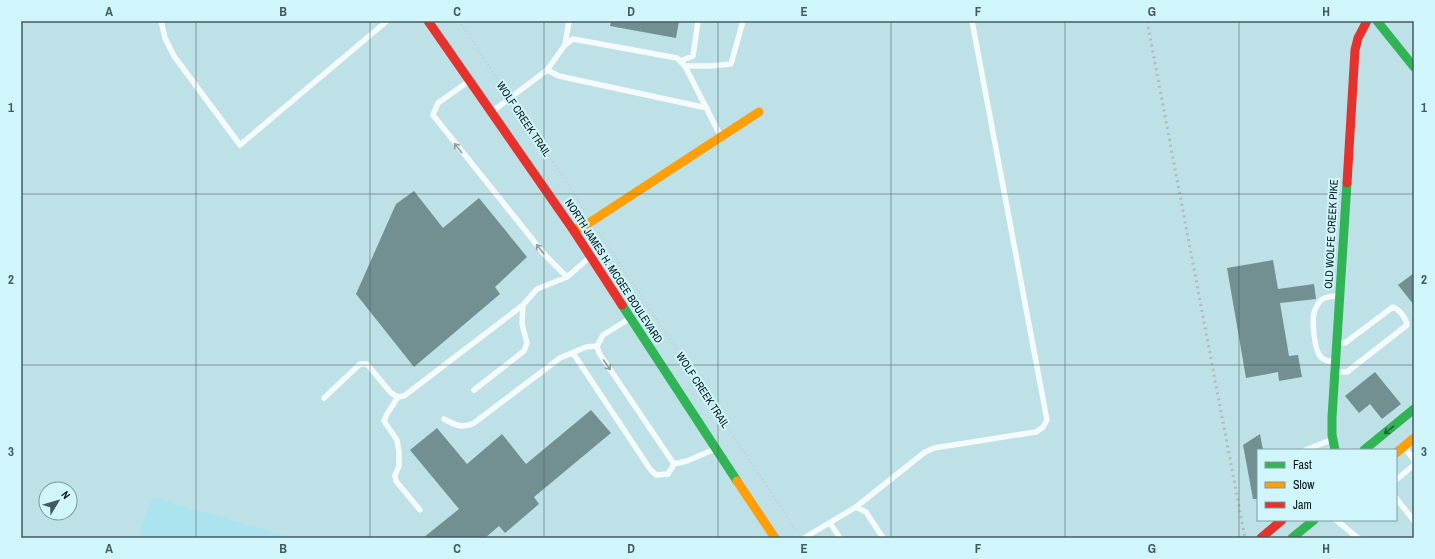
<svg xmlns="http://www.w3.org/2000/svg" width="1435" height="559" font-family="'Archivo Narrow',sans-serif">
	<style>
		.built { fill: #abe4ee }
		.building { fill: #728f91 }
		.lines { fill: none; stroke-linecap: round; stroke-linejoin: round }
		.path { stroke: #c5ced0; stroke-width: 2; stroke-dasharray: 1 3; stroke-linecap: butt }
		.lane { stroke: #f5fafb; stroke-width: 5.5 }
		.fast { stroke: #30b455; stroke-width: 9 }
		.slow { stroke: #ff9f0a; stroke-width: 9 }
		.jam { stroke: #e5322d; stroke-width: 9 }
		.rail { stroke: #b2bbbc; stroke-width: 3; stroke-dasharray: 2 4; stroke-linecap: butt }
		.oneway { stroke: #939ea0 }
		.oneway2 { stroke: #186436 }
		.grid { fill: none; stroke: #425b60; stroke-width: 1; stroke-opacity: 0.55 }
		.labels { text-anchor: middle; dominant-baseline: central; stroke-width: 4; stroke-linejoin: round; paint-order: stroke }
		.street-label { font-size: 11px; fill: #001317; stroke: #d0f6fc }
		.neatline { fill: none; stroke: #425b60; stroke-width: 1.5 }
		.grid-label { font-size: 13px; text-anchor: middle; font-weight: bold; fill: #425b60 }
	</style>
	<rect width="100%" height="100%" fill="#bee1e7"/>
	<!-- built -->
	<path class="built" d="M152,497L294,538H138Z"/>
	<!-- building -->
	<path class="building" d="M611,21H679L676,38L610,26Z
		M414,191L443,228L479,198L527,257L495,287L500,294L414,367L356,294L396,204Z
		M1273,260L1278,289L1314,284L1316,299L1280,303L1289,356L1298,355L1302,377L1279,381L1278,372L1246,378L1227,268Z
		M1414,273V305L1398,285Z
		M1375,372L1401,404L1382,419L1370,404L1359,413L1345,396Z
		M591,410L611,433L534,497L539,504L505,533L499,526L485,538H423L459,509L410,450L437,428L467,464L502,434L526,464Z
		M1260,434L1263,450H1258V499H1253L1243,445Z"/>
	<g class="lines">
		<!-- path -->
		<path class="path" d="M459,21L506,92
			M515,105L585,210
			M599,232L797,532"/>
		<!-- lane -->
		<path class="lane" d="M161,21L165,38L174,56L240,145L387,21
			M565,45L569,21
			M680,61L693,56L698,21
			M685,66H711L731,64L743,21
			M547,70L559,76L707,108
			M469,81L438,103L433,115L545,255L567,277
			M493,111L547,70L565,45L573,39L677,58L685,66L720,135
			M629,319L603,335L597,346L599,353L674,464
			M573,353L650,469L656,475L668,474L674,464
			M1334,361C1329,362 1323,360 1320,356C1314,348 1312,321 1314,313C1315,309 1318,304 1320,301C1324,297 1332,296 1338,296
			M1335,372H1347L1407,325C1406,318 1400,310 1393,307L1345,343H1338
			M474,390L524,351L527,343L522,324L523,305
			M398,397L387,414L384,421L397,440L399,452V466L395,475L396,481L420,510
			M324,398L360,364H367L391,393L398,397L404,396L523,305L537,289L567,277L589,258
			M444,419C455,425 462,429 474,423L560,358L586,347L597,346
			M1404,447L1414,460
			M1305,450L1331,440
			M674,464L687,461L715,449
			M1396,480L1414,465
			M1396,498L1414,521
			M856,507L925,452L934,448L1036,432L1043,427L1047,420L972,21
			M1336,520L1358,538
			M830,523L840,538
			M804,538L856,507L866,512L883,538"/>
		<!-- fast -->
		<path class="fast" d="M1377,21L1414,67
			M622,305L737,481
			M1335,450L1332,435V417L1347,183
			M1364,450L1414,409
			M1292,538L1314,520"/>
		<!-- slow -->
		<path class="slow" d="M574,231L592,221L759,112
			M1396,453L1414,438
			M737,481L775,538"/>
		<!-- jam -->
		<path class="jam" d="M428,21L574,231L622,305
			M1347,183L1355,50L1358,38L1367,21
			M1261,538L1282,520"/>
		<!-- rail -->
		<path class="rail" d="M1147,21L1245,538"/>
	</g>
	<!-- one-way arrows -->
	<defs><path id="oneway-shaft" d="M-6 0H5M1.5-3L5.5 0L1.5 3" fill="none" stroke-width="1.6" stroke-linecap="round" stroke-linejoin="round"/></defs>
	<g class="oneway">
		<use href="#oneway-shaft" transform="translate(458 148) rotate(-128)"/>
		<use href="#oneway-shaft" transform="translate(540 249) rotate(-129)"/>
		<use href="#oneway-shaft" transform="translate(607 365) rotate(56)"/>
	</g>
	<use class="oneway2" href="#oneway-shaft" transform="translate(1389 430) rotate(141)"/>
	<!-- grid -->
	<path class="grid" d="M196,21V538M370,21V538M544,21V538M718,21V538M891,21V538M1065,21V538M1239,21V538M21,194H1414M21,365H1414"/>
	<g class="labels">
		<!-- street labels -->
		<g class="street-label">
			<text transform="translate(524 119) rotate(56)">WOLF CREEK TRAIL</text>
			<text transform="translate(1331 234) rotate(-87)">OLD WOLFE CREEK PIKE</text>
			<text transform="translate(614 271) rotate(57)">NORTH JAMES H. MCGEE BOULEVARD</text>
			<text transform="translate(703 390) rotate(57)">WOLF CREEK TRAIL</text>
		</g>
	</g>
	<!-- border -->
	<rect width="1435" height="559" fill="none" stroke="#d0f6fc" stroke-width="44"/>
	<!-- legend -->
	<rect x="1257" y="449" width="140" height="72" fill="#d0f6fc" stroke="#7d9ba0"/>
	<rect x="1265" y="462" width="20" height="6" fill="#30b455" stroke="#7d9ba0"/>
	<text x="1293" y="469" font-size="12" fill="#001317">Fast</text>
	<rect x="1265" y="482" width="20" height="6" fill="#ff9f0a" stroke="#7d9ba0"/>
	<text x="1293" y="489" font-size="12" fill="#001317">Slow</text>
	<rect x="1265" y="502" width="20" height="6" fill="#e5322d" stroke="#7d9ba0"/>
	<text x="1293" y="509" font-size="12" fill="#001317">Jam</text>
	<!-- north arrow -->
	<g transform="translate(58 501) rotate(52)"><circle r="19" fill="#d0f6fc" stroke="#7d9ba0"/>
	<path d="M0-3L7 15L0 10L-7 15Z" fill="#425b60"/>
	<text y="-6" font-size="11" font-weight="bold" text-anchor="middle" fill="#001317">N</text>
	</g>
	<rect x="22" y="22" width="1391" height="515" class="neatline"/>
	<g class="grid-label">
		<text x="109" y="16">A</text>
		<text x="283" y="16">B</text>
		<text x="457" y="16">C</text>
		<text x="631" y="16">D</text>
		<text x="804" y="16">E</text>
		<text x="978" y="16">F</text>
		<text x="1152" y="16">G</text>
		<text x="1326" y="16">H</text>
		<text x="11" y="112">1</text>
		<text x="1424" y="112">1</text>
		<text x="11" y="284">2</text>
		<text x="1424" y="284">2</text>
		<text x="11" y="456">3</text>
		<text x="1424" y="456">3</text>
		<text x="109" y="553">A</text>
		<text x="283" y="553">B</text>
		<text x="457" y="553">C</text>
		<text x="631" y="553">D</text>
		<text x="804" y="553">E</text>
		<text x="978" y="553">F</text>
		<text x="1152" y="553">G</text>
		<text x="1326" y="553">H</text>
	</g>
</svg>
